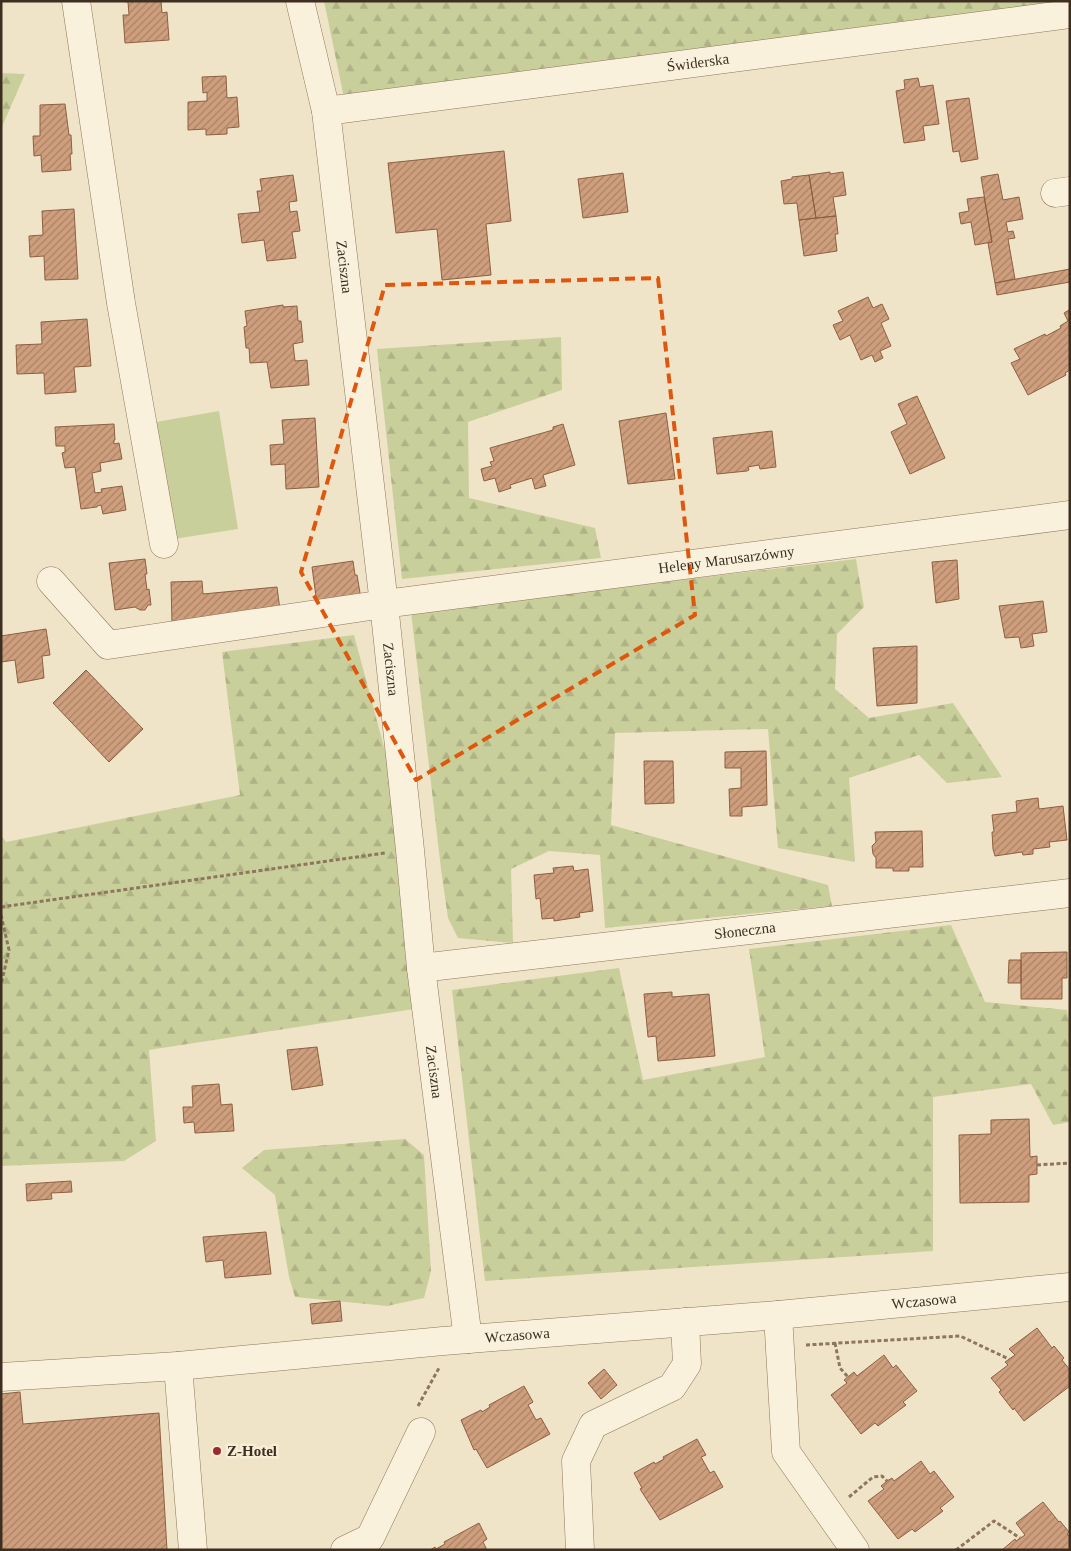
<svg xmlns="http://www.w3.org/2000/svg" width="1071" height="1551" font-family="Georgia,serif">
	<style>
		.forest { fill: url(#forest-firs) }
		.pitch { fill: #c9cf9b }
		.building { fill: url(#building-hatch); stroke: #8d5f41 }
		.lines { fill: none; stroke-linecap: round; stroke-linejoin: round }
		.minor-casing { stroke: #8d765c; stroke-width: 29 }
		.path { stroke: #8d765c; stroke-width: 3; stroke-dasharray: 4 2.5; stroke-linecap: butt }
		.minor { stroke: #faf1dc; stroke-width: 28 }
		.marked { fill: none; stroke: #df570d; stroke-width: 4; stroke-dasharray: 10 6; stroke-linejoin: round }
		.poi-dot { fill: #9e2a2b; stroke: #f7eed8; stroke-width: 2 }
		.labels { text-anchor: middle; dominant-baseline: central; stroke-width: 5; stroke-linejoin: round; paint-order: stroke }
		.street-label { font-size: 15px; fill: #3d2e20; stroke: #f7eed8 }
		.poi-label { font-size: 15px; font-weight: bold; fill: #3d2e20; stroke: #f7eed8; text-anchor: start }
	</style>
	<defs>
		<pattern id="forest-firs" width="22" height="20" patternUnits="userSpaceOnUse" patternTransform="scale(1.25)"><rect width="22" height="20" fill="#c9cf9b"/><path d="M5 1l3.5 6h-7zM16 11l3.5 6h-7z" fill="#aeb285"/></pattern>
		<pattern id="building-hatch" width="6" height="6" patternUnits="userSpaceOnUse" patternTransform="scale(1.25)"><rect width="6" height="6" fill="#cf9f7d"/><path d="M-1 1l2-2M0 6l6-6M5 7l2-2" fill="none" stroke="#a98266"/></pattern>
	</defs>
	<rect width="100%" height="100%" fill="#f0e4c8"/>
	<!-- forest -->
	<path class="forest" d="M324,1H1070L344,98Z
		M1,73L25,74L1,129Z
		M561,337L562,390L468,422L469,498L595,528L601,558L402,579L377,349Z
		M856,559L864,607L837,634L835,689L869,718L953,703L1002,777L947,783L919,755L849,778L855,862L778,848L768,729L615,733L611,825L828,885L832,906L605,928L600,855L549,851L511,869L513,943L458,938L448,918L441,869L411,612Z
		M354,635L388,762L414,1009L149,1050L156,1141L124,1161L1,1166V835L6,842L240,795L222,652Z
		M951,925L985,1002L1067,1010L1070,1026V1122L1053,1125L1031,1084L933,1097V1251L485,1281L452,990L619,968L643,1080L765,1057L749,949Z
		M405,1139L424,1155L431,1271L424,1298L387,1306L295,1297L289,1277L275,1195L242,1168L264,1150Z"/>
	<!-- pitch -->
	<path class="pitch" d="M219,411L238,529L174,539L156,422Z"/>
	<!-- building -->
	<path class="building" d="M120,1H161L162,13L167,12L169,40L125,43L123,15H129L128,2Z
		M226,76L227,98L237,97L239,127L227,128V134L206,135V129L188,130V102L207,101V92L203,93L202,77Z
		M918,78L920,87L933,85L939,124L923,126L925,140L904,143L896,91L905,89L904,80Z
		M969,98L978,159L961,162L959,151L953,152L946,101Z
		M65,104L69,135H71L72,154H70L71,170L42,172L41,155L34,156L33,136H40V105Z
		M504,151L511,221L486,224L491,275L442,280L437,229L396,233L388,163Z
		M830,172V174L843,172L846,195L833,197L836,216L816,218L809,175Z
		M623,173L628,212L583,218L578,179Z
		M998,174L1003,200L1019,197L1023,219L1006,222L1008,232L1013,231L1015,238L1008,239L1015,279L995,283L988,243L992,242L981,177Z
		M293,175L297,201L289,202L290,212L297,211L300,231L292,232L296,258L267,261L264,240L242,243L238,214L260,212L257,191H262L260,179Z
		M809,175L816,218L799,220L797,203L784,204L781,181L792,179V177Z
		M984,197L992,242L975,245L971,222L961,224L959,213L969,211L967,199Z
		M74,209L78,279L45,280L44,256L30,257L29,236L43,235L42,211Z
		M836,216L838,234H835L837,251L804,256L799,220Z
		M1070,269V282L997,295L995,283Z
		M868,297L873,308L882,304L889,319L881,323L891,346L880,351L883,358L875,362L872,355L861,360L850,335L840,340L833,325L843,321L838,311Z
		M283,305V307L297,306L298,321H301L303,342L293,344L295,361L307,360L309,385L271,388L267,362L250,363L249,348H246L244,327L247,326L245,311Z
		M1069,310L1070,370L1065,373L1066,375L1028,395L1011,363L1020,359L1014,349L1045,334L1046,336L1061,328L1060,326L1068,321L1064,313Z
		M87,319L91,366L74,367L76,392L45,394L44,373L17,374L16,345L42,344L41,322Z
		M917,396L945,458L910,474L891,432L907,424L898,404Z
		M666,413L675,479L628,484L619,421Z
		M315,418L319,487L286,489L285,464L271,465L270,445L284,444L282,420Z
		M114,424L115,440H114V444L119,443L122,459L100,463L101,471L92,473L95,493L102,492L101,489L122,486L126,510L103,514L101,505L97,506V507L81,509L75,467L65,468L62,453L65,452V446H56L55,427Z
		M563,424L575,465L543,475L546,486L535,489L532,478L510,485L511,488L499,492L495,478L484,481L481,469L492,466L490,462L494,461L490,448L553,430V427Z
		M772,431L776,467L760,469L759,465L748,467L749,470L747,471L717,474L713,438Z
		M145,559L147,574H145L147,590L149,589L151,605H148L145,610H140L135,607L115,610L109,563Z
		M957,560L959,599L936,603L932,562Z
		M353,561L355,575H357L361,599L317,604L312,567Z
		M202,581L203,594L277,587L280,610L172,623L171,582Z
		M1043,601L1047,632L1032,634L1034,646L1021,648L1019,637L1005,638L999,606Z
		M46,629L50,655L42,656L44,678L18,683L15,660L1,662V636Z
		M917,646V703L877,706L873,648Z
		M86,670L143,729L109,762L53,703Z
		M766,751L767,805L742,807V816H730L729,789L741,788V768H725V752Z
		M644,761H673L674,803L645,804Z
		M1038,798L1039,809L1063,806L1067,840L1049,842L1050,847L1033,849V854L1023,855L1022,852L995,856L993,849L992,832H994L992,815L1017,812L1016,801Z
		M922,831L923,867H909V871H893V868H876V858L873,854L872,846L876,842L875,832Z
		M573,866L574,871L588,869L593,911L579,913L580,917L554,921V918L542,919L540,898L536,899L534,875L554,873L553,868Z
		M1067,952V978H1062V999H1021V953Z
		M1009,960H1021V983H1008Z
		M672,992V997L709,994L715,1056L658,1061L656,1036L648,1037L644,994Z
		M317,1047L323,1085L292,1090L287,1050Z
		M219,1084L221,1105L232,1104L234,1131L195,1133L194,1122L184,1123L183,1107H193L192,1086Z
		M1029,1119L1030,1157L1037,1156V1174L1029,1175V1202L960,1203L959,1135L991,1134V1120Z
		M71,1181L72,1192L51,1193L52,1199L27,1201L26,1184Z
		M266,1232L271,1274L225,1278L223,1260L206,1262L203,1237Z
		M340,1301L342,1321L312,1324L310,1304Z
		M1037,1328L1052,1348L1054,1346L1064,1358L1062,1360L1070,1370V1386L1024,1421L1014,1408L1013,1410L999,1392L1001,1390L991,1378L1008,1365L1005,1362L1015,1355L1009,1349Z
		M884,1355L893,1368L896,1365L917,1391L903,1402L906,1405L878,1426L875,1423L861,1434L831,1395L847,1383L844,1380L854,1372L857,1376Z
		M604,1369L617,1385L601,1399L588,1383Z
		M524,1386L533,1402L528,1405L536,1420L541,1418L550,1434L487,1468L476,1449L474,1450L461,1420L481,1410L482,1412L490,1407L489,1405Z
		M20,1392L23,1424L159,1413L167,1550H1V1394Z
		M697,1439L706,1455L701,1457L710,1473L714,1471L723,1487L660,1520L640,1489L642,1488L634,1473L654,1462L655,1464L664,1459L663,1457Z
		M921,1461L930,1474L934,1471L954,1497L940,1508L943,1511L915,1532L912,1529L898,1539L868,1501L884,1489L881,1486L887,1481L892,1478L894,1481Z
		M1043,1502L1059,1522L1060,1521L1069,1532L1067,1534L1070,1537V1550H1002L1015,1539L1016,1541L1025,1535L1016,1523Z
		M479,1523L487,1539L483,1542L487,1550H430L435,1547L436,1549L445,1544L444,1542Z"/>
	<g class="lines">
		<!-- minor casing -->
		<g class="minor-casing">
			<g id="minor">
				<path d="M76,1L121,303L164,544"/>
				<path id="s1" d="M300,1L326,111L384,604L410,850L421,968L468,1339"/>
				<path id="s2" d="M326,111L1070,14"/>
				<path d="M1055,193L1070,191"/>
				<path id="s3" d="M51,581L108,645L384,604L1070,515"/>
				<path id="s4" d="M421,968L1070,893"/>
				<path d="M778,1315L786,1452L855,1550"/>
				<path d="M178,1366L193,1550"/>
				<path id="s5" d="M1,1377L178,1366L443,1341L778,1315L1070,1287"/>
				<path d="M345,1550L370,1538L421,1432"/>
				<path d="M580,1550L576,1461L593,1425L672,1387L687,1364L685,1322"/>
			</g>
		</g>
		<!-- path -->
		<path class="path" d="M1,907L385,853
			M1,915L9,950L1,985
			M1037,1165L1070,1163
			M835,1343L840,1368L848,1377
			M806,1345L960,1336L1009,1359
			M418,1406L439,1368
			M849,1497L873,1477L882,1476L887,1481
			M956,1550L994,1521L1020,1538"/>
		<!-- minor -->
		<use href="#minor" class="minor"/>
	</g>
	<!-- marked area -->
	<path class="marked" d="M658,278L695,615L416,780L301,572L385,285Z"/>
	<!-- markers -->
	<circle class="poi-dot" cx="217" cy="1451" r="5"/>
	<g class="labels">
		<!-- street labels -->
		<g class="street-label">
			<text stroke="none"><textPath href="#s2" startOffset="375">Świderska</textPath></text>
			<text stroke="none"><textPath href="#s1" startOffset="270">Zaciszna</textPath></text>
			<text stroke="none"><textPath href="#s3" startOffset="710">Heleny Marusarzówny</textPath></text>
			<text stroke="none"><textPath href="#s1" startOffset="675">Zaciszna</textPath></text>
			<text stroke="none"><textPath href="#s4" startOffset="326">Słoneczna</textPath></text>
			<text stroke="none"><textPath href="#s1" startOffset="1080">Zaciszna</textPath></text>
			<text stroke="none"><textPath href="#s5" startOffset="926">Wczasowa</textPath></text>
			<text stroke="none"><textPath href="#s5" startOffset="518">Wczasowa</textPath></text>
		</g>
		<!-- poi labels -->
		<g class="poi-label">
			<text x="227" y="1451">Z-Hotel</text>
		</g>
	</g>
	<!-- border -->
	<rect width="1071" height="1551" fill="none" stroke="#3d2e20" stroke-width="5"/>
</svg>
